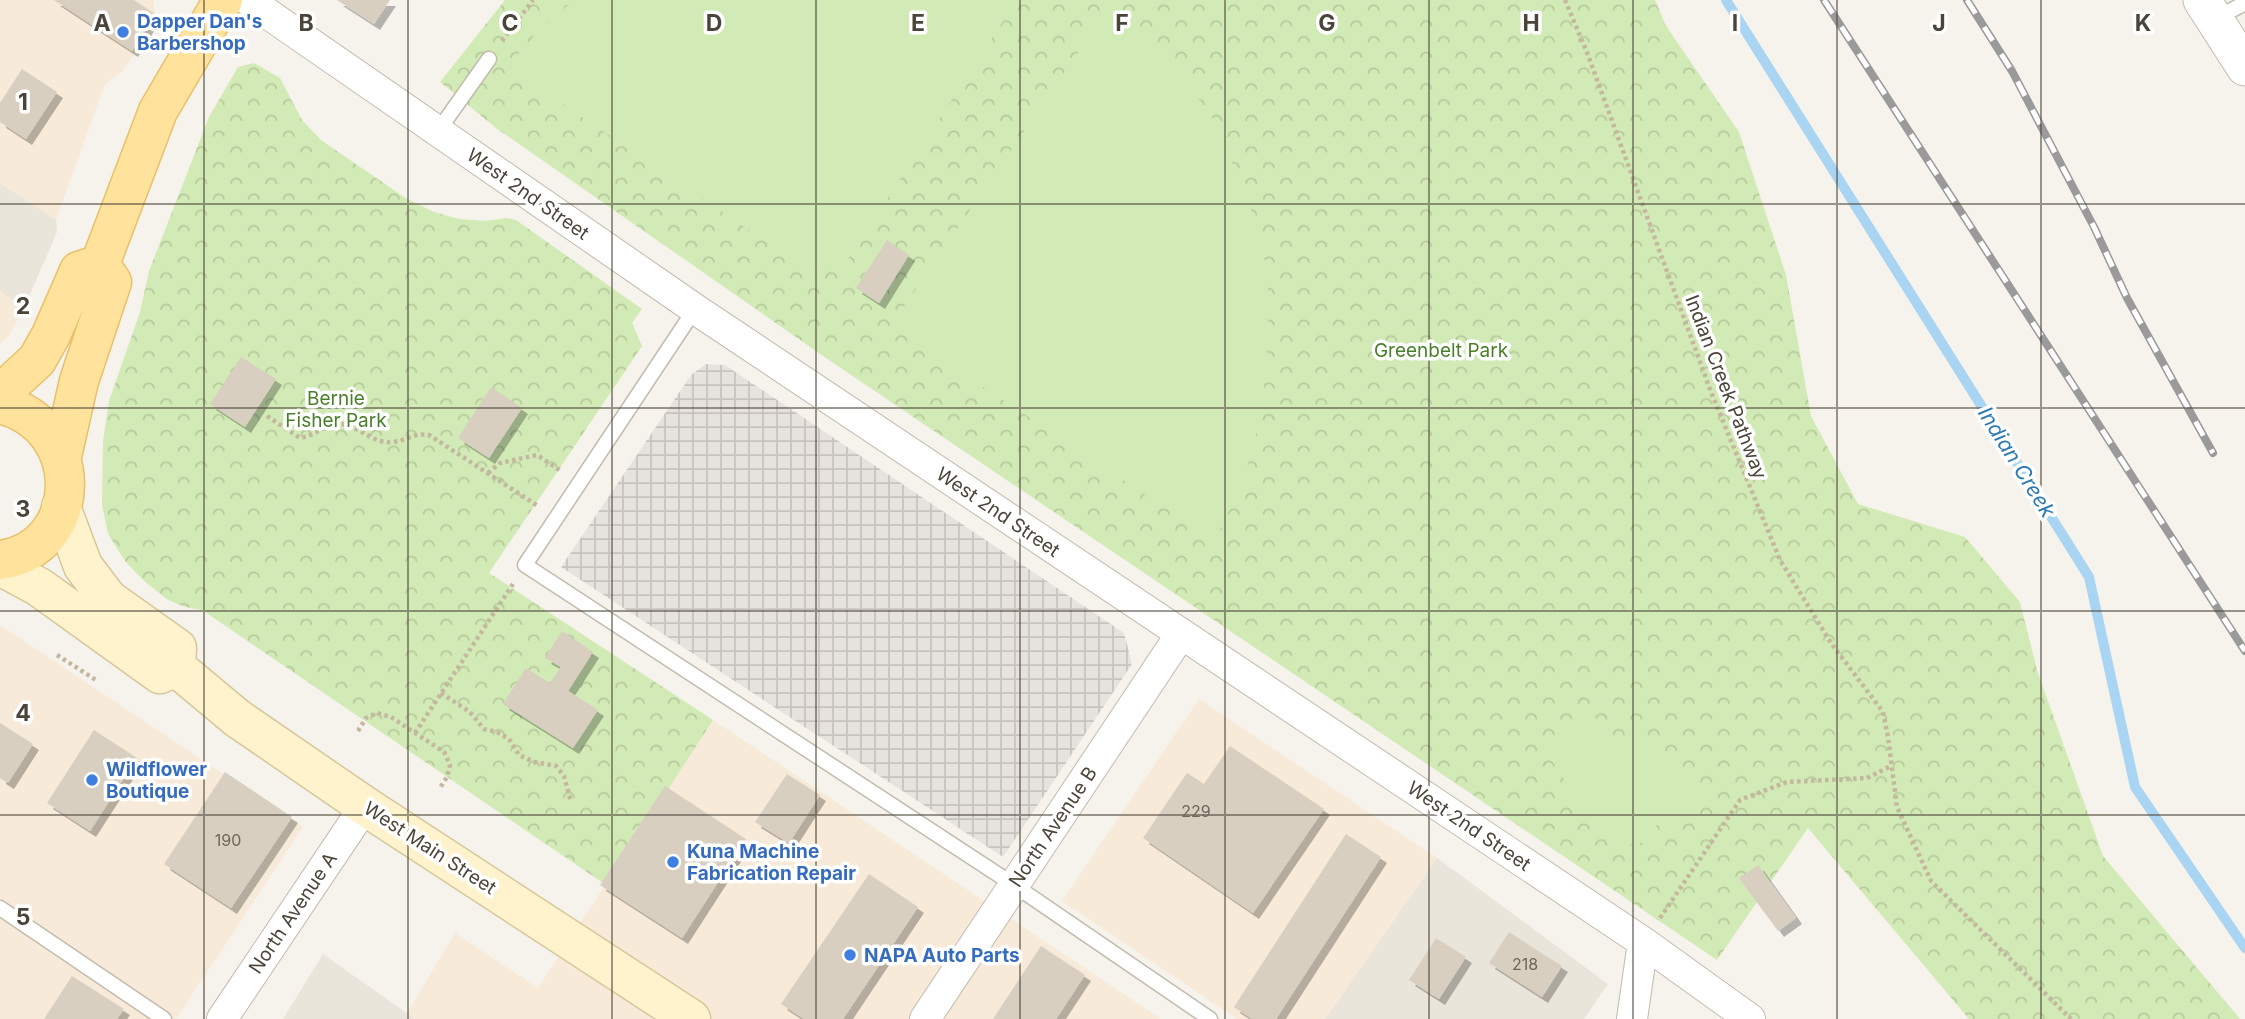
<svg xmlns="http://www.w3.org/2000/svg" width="2245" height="1019" font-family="Inter,sans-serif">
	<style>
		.residential { fill: #eae5da }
		.commercial { fill: #f7ead8 }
		.industrial { fill: url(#industrial-grid) }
		.forest { fill: url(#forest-crowns) }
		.pitch { fill: #d2eab5 }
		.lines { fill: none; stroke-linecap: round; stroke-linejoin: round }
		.stream { stroke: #a9d4f2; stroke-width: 10 }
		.building { fill: #d8cfc1; filter: url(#shadow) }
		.service-casing { stroke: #c2bbae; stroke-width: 17 }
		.minor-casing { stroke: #c2bbae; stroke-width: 32 }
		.tertiary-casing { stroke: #c2bbae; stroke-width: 39 }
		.secondary-casing { stroke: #d6c79b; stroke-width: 41 }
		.primary-casing { stroke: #e6c16a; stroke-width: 41 }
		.path { stroke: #c4b79f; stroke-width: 4.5; stroke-dasharray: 3.5 3.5; stroke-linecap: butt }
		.service { stroke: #fff; stroke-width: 14 }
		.minor { stroke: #fff; stroke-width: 30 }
		.tertiary { stroke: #fff; stroke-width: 37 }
		.secondary { stroke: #fff3cd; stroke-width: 38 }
		.primary { stroke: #ffe39c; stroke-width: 38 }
		.rail-casing { stroke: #9a9a9a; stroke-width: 8 }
		.rail { stroke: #fff; stroke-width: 5; stroke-dasharray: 16; stroke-linecap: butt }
		.grid { fill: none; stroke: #4b4439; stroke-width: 2; stroke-opacity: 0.55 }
		.shop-dot { fill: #3f7fe0; stroke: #fff; stroke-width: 2.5 }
		.labels { text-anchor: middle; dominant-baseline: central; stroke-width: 7; stroke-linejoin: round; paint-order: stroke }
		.number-label { font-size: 16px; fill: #6e675b }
		.shop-label { font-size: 19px; font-weight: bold; fill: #366cbe; stroke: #fff; text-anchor: start }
		.street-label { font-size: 19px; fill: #4b4439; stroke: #fff }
		.park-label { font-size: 19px; fill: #4a7f2a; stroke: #fff }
		.water-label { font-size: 21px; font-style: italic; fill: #2e7ab2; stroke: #fff }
		.grid-label { font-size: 23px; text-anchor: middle; font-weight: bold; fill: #4b4439; stroke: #fff; stroke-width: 7; stroke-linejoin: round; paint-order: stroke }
	</style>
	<defs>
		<pattern id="industrial-grid" width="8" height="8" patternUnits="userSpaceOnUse" patternTransform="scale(1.75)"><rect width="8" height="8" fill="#e6e2dd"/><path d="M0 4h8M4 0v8" fill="none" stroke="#c7c3be"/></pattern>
		<pattern id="forest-crowns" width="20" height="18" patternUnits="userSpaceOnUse" patternTransform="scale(1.75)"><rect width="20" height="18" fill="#d2eab5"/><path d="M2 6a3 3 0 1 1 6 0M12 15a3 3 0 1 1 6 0" fill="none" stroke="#b6ca9c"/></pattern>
		<filter id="shadow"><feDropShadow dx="6" dy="6" stdDeviation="0" flood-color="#0004"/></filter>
	</defs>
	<rect width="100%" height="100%" fill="#f6f3ec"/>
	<!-- residential -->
	<path class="residential" d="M0,183L56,220L57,232L24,308L0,291Z
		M1437,858L1608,984L1584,1019H1325Z
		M323,954L415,1019H283Z"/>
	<!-- commercial -->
	<path class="commercial" d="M0,0H153L157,21L122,72L105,84L56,220L0,183Z
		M0,291L24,308L8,337L0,344Z
		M0,625L303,827L176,1019H0Z
		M1199,699L1437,858L1325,1019H1237L1062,901Z
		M713,720L1161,1019H415L407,1013L455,933L538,988Z"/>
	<!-- industrial -->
	<path class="industrial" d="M706,364L725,365L1124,633L1132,664L1003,857L561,567L691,375Z"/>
	<!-- forest -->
	<path class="forest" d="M505,0H1655L1666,26L1739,132L1786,275L1811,416L1858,504L1965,537L2020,602L2037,670L2103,856L2240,1019H1969L1808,828L1717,960L826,358L496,128L440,82Z
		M254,63L280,78L302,120L321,140L404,197L434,212L459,219L485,221L507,218L516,220L642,309L632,323L642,346L489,573L713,720L606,885L202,610L185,607L168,600L144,581L125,561L108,534L102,505L103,441L109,401L140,312L149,271L209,117L238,67Z"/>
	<!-- pitch -->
	<path class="pitch" d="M574,0H1017L844,265L811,272L507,66L545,24Z
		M1113,1L1158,44L1212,117L1249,202L1268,272V338L1262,412L1244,479L1215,541L910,338L903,308Z
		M1586,714L1596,718L1613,745L1629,734L1645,733L1657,743L1670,765C1677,767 1685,767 1691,771C1707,786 1699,819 1679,826C1672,828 1664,826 1657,825L1636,848L1583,807L1550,758L1573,717Z"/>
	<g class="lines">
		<!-- stream -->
		<path class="stream" d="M1726,0L2089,577L2135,787L2245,948"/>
	</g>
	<!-- building -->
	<path class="building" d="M54,0H134L155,14L132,51Z
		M337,0H390L374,24Z
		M22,69L57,92L26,139L0,122V103Z
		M887,240L909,255L879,303L856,288Z
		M241,357L276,379L245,427L210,404Z
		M491,387L522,408L489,458L458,438Z
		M562,631L593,652L568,691L598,710L573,748L503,704L526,668L550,683L561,667L545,658Z
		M0,723L33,744L8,783L0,778Z
		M94,730L137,758L90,831L47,803Z
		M1230,746L1324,809L1253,913L1143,838L1187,773L1204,784Z
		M225,772L292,817L231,908L164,864Z
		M787,774L820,795L789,843L755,822Z
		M665,786L746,839L682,938L600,885Z
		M1346,834L1381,857L1276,1019H1252L1234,1007Z
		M1758,865L1796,918L1778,931L1739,878Z
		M869,874L918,907L843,1019H804L781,1004Z
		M1509,932L1562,966L1542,997L1489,963Z
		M1436,938L1466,957L1439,999L1409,980Z
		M1041,946L1085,975L1056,1019H993Z
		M72,976L124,1009L117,1019H44Z"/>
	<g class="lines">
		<!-- service casing -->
		<g class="service-casing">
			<path id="service" d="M2215,19L2245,3
				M438,131L489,59
				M695,309L525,565L1014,885L1210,1019
				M0,908L164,1019"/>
		</g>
		<!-- minor casing -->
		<g class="minor-casing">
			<path id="minor" d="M248,0L695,309L1643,942L1750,1019
				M222,1019L365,806
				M925,1019L1181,634
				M1632,1019L1643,942"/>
		</g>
		<!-- tertiary casing -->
		<g class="tertiary-casing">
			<path id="tertiary" d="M2202,0L2245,67"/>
		</g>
		<!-- secondary casing -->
		<g class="secondary-casing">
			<path id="secondary" d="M61,507L83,566L108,599L177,648L176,667
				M0,566L39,587L160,674L176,667
				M176,667L237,718L365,806L691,1019"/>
		</g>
		<!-- primary casing -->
		<g class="primary-casing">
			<path id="primary" d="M100,264L158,111L223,0
				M0,394L37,360L51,335L79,271L100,264
				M0,404C89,426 84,549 0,560
				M62,456L79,381L112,282L100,264"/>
		</g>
		<!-- path -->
		<path class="path" d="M1565,0L1588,55L1711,392L1780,560L1831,643L1883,712L1888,737L1897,807L1931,881L2071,1019
			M502,41L533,0
			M267,416L300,438C315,436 326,423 341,424C359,426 373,444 392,442C406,441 415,432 429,435L538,506
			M488,473L500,463L537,455L561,471
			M57,655L96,680
			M441,693L470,712L484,729L497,732L509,739L519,755L534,762L556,766L564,776L571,802
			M358,731L366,718L377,713L391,717L444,752L450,765L447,777L440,788
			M415,733L513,584
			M1660,918L1740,800L1787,782L1867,778L1891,766"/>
		<!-- service -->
		<use href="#service" class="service"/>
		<!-- minor -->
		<use href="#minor" class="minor"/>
		<!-- tertiary -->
		<use href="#tertiary" class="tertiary"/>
		<!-- secondary -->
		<use href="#secondary" class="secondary"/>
		<!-- primary -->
		<use href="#primary" class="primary"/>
		<!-- rail casing -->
		<g class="rail-casing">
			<path id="rail" d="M1824,0L2245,651
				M1967,0L2012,71L2094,227L2127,298L2213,453"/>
		</g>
		<!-- rail -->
		<use href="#rail" class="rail"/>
	</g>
	<!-- grid -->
	<path class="grid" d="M204,0V1019M408,0V1019M612,0V1019M816,0V1019M1020,0V1019M1225,0V1019M1429,0V1019M1633,0V1019M1837,0V1019M2041,0V1019M0,204H2245M0,408H2245M0,611H2245M0,815H2245"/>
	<!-- markers -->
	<g class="shop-dot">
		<circle cx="123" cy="32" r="7"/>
		<circle cx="92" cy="780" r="7"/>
		<circle cx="673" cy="862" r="7"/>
		<circle cx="850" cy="955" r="7"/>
	</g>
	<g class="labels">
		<!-- number labels -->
		<g class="number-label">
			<text x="1196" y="811">229</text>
			<text x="228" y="840">190</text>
			<text x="1525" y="964">218</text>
		</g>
		<!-- shop labels -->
		<g class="shop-label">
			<text x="137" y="21">Dapper Dan's<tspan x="137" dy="22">Barbershop</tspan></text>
			<text x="106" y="769">Wildflower<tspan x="106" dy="22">Boutique</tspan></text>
			<text x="687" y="851">Kuna Machine<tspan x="687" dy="22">Fabrication Repair</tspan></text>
			<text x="864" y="955">NAPA Auto Parts</text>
		</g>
		<!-- street labels -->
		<g class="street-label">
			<text transform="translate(528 194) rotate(35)">West 2nd Street</text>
			<text transform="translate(1726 387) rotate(69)">Indian Creek Pathway</text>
			<text transform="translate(998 512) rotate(34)">West 2nd Street</text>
			<text transform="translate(1469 826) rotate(34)">West 2nd Street</text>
			<text transform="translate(1053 827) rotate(-56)">North Avenue B</text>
			<text transform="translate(430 848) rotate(33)">West Main Street</text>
			<text transform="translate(293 913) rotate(-56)">North Avenue A</text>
		</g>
		<!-- park labels -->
		<g class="park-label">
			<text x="1441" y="350">Greenbelt Park</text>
			<text x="336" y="398">Bernie<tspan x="336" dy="22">Fisher Park</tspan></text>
		</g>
		<!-- water labels -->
		<g class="water-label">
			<text transform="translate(2017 462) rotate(58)">Indian Creek</text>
		</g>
	</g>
	<g class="grid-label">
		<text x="102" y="31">A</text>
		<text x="306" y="31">B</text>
		<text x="510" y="31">C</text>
		<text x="714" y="31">D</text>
		<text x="918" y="31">E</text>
		<text x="1122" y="31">F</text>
		<text x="1327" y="31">G</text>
		<text x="1531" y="31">H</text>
		<text x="1735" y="31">I</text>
		<text x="1939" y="31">J</text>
		<text x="2143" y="31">K</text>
		<text x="23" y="110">1</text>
		<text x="23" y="314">2</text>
		<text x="23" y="517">3</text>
		<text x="23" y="721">4</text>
		<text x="23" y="925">5</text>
	</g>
</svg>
